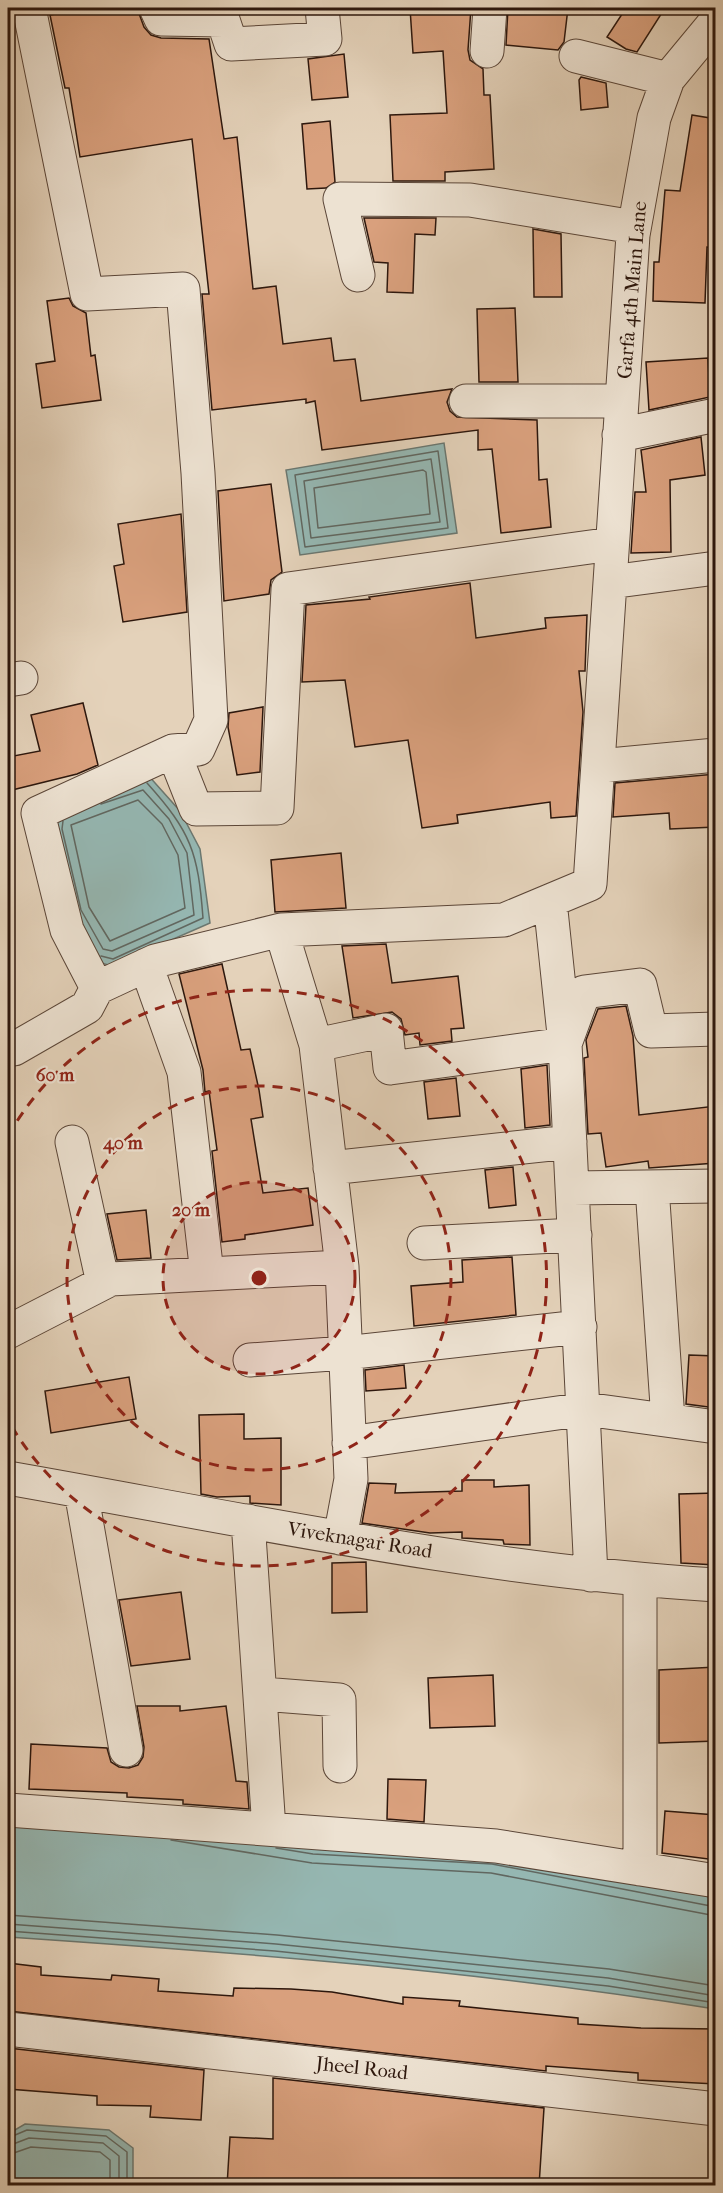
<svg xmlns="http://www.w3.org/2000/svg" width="723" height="2193" font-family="'IM FELL French Canon',serif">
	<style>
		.water { fill: #95b7b2; stroke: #6b7770; stroke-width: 1.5 }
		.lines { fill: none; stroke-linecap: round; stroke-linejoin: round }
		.shore { stroke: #616760; stroke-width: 1.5 }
		.building { fill: #d9a07d; stroke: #2d170d; stroke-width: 1.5 }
		.minor-casing { stroke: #5b4638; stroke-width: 35 }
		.minor { stroke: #ede2d2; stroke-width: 33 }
		.ring { fill: none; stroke: #8f2418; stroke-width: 3; stroke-dasharray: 10 8 }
		.labels { text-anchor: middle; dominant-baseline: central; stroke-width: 4.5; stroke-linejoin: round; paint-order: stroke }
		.street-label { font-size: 20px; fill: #2d170d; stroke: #ede2d2 }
		.centre { fill: #8f2418; stroke: #ede2d2; stroke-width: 3 }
		.ring-label { font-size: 18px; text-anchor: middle; font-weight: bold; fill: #8f2418; stroke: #ede2d2; stroke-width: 4.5; stroke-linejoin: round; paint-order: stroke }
	</style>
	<rect width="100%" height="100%" fill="#e4d2ba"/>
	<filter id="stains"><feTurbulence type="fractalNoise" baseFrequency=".00333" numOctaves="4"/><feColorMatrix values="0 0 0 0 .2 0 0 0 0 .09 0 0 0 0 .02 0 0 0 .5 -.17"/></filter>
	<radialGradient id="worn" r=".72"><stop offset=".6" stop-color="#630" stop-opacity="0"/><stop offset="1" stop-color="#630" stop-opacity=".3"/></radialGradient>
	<!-- water -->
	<path class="water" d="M444,443L457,533L300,555L286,470Z
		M147,774L180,811L200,849L210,923L112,966L94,961L68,915L51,807Z
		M8,1805L494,1851L715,1894V2009C482,1971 244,1953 8,1937Z
		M25,2124L109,2130L133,2148V2185H8V2134Z"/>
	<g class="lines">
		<!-- shore -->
		<path class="shore" d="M438,451L448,528L305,547L295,475Z
			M431,459L440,522L311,538L304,481Z
			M423,470L426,472L430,514L318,528L314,488Z
			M138,800L162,824L178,855L185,908L110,941L89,907L71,825Z
			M63,821L62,829L81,910L103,949L112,951L194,915L187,853L169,819L143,790L101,804
			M101,956L113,959L203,918C198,852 191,832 147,783
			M171,1840L312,1863L491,1873L716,1916
			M276,1848L313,1854L492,1864L716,1907
			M8,1915L277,1935L609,1969L716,1986
			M8,1924L276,1944L608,1978L716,1996
			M8,1931L275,1951L608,1986L716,2003
			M8,2138L27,2130L106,2136L127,2152V2186
			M8,2146L29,2138L103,2143L119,2156V2186
			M8,2155L31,2147L100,2152L110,2160V2186"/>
	</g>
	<!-- building -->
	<path class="building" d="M87,8H137L144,27L151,35L161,38L209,39L224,139L237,137L253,289L276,286L283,344L331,338L334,361L355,359L361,401L452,389L447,402L450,411L457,417L537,420L539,480L547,479L551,527L501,533L492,449L478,450V430L322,450L315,401L306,403V399L212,410L202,294H209L192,139L80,157L69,88H65L50,15Z
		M410,8H471L468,50L470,60L483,69L484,95H490L494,169L445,172V181H393L390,115L447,113L443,51L413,53Z
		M508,8H568L564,42L558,50L506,45Z
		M626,8H665L637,52L626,49L607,37Z
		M344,54L348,97L312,100L308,59Z
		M581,77L606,83L608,107L581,110L579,80Z
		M692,115L716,119V248L707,247L705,303L653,301L654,262H659L665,190L680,191Z
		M330,121L335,182L326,188L307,189L302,124Z
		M364,218H436L435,235L415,234L413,293L387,292L388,263L374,262Z
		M533,229L561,234L562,297H534Z
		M69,298L73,306L86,313L91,356L95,355L101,400L42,408L36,364L55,361L47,301Z
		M515,308L518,382H479L477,309Z
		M708,358L710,397L649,410L646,362Z
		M701,437L705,475L670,480L671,552L631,553L635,492H646L641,450Z
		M271,484L282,572L271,580L269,594L224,601L218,491Z
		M181,514L187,612L123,622L114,566L124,564L118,524Z
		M470,583L476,638L546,628L545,618L587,615L585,671H579L583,712L576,816L551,818L550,802L457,815L458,823L422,828L408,740L355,747L345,680L302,682L306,605L370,599L369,597Z
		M83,703L98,765L77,774L8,791V757L40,751L31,715Z
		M263,707L260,772L237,775L228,727L229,713Z
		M716,774V827L670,829L669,813L613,817L615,783Z
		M341,853L346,908L275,912L271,860Z
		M386,944L392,983L458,976L464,1028L451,1029L452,1041L420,1045L419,1033L405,1035L401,1019L392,1012L353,1018L342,946Z
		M222,964L241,1050L250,1049L259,1090L263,1117L251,1119L263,1193L308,1188L313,1225L245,1235V1239L222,1242L212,1151L217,1150L209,1091L205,1092L203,1070L179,974Z
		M626,1006L633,1036L639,1115L716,1106V1163L649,1168L648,1161L606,1167L601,1133L588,1134L584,1058L588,1057L586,1040L598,1009Z
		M547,1065L550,1125L525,1128L521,1069Z
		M456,1078L460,1116L428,1119L424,1082Z
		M513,1167L516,1205L489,1208L485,1170Z
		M146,1210L151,1258L117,1260L107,1214Z
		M512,1257L516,1315L414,1326L411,1286L463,1282L462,1260Z
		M689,1355L716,1356V1408L686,1404Z
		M404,1365L406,1388L366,1391L365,1370Z
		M129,1377L136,1419L51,1433L45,1391Z
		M244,1414V1439L281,1438V1505L250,1503V1496L217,1497L201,1494L199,1415Z
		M462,1480H494V1487L529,1485L530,1545L504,1544L503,1540L462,1538V1532L430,1533L362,1523L369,1483L396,1484L395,1493L462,1491Z
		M716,1493V1565L681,1563L679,1494Z
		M366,1562L367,1612L332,1613V1563Z
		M181,1592L190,1659L131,1666L119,1600Z
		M716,1667V1741L659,1743V1670Z
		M493,1675L495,1726L430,1728L428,1678Z
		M137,1706H180V1711L226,1706L236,1781L247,1782L249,1809L183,1804V1800L127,1797V1793L29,1789L31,1744L107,1748L111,1762L119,1767L129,1768L138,1765L143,1757L144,1747Z
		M388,1779L426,1780L424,1822L387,1819Z
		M665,1811L716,1815V1860L662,1853Z
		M8,1963L41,1967V1975L111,1980L112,1975L159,1979L158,1991L233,1996L234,1988L291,1989L332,1992L403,2004V1997L460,2001L459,2006L578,2018V2024L641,2028L716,2029V2084L638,2080V2073L546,2066V2071L8,2011Z
		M8,2048L204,2070L201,2120L150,2117L151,2106L97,2105V2096L8,2089Z
		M273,2078L544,2108L539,2186H227L230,2137L273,2139Z"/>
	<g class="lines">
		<!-- minor casing -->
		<g class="minor-casing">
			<path id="minor" d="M29,8L87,294L183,289L198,473L211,720L198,749L173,751
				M156,8L161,19L223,20L231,44L325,39L322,8
				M487,51L490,8
				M576,56L668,79
				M358,275L340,199L470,200L634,227
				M466,401H622
				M619,435L716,415
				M612,544L288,589L277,808L196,809L173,751L38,813L67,930L97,988L155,961L281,930L504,920L590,884L633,235L654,118L668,79L716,21
				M610,582L716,568
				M8,680L21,678
				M599,766L716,755
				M550,901L565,1044L591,1575
				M281,930L316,1045L342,1267L351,1479L340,1538
				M146,965L184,1072L207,1274
				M316,1045L386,1030L390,1068L565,1044L584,992L640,985L651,1031L716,1029
				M14,1049L87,1007L97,988
				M72,1142L103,1283
				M330,1168L570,1142
				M652,1187L668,1420
				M573,1188L716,1186
				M424,1243L575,1235
				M8,1332L111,1279L342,1267
				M250,1360L345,1353L580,1327
				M349,1443L585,1409L716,1427
				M8,1478C242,1519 477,1570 716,1585
				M81,1491L126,1750
				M248,1521L269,1829
				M262,1694L339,1700L340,1766
				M8,1810L496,1846L716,1881
				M640,1869V1580
				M8,2029L716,2109"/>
		</g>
		<!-- minor -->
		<use href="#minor" class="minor"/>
	</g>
	<!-- distance rings -->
	<circle cx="259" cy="1278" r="96" fill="#8f2418" fill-opacity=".12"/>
	<g class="ring">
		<circle cx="259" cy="1278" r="96"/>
		<circle cx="259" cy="1278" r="192"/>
		<path d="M8 1136A288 288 0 1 1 8 1420"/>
	</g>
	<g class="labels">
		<!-- street labels -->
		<g class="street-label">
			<text transform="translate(632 290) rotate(-85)">Garfa 4th Main Lane</text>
			<text transform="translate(360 1540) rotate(9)">Viveknagar Road</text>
			<text transform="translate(362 2068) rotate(6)">Jheel Road</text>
		</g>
	</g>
	<circle cx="259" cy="1278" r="9" class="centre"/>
	<g class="ring-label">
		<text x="55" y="1081">60 m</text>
		<text x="123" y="1149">40 m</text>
		<text x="191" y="1216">20 m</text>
	</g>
	<!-- margin -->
	<rect width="723" height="2193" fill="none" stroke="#e4d2ba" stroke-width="30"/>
	<rect x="9" y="9" width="705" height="2175" fill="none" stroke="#2d170d" stroke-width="3"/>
	<rect x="15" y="15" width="693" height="2163" fill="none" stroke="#2d170d" stroke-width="1.5"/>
	<rect width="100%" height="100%" filter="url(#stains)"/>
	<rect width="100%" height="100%" fill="url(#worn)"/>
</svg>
